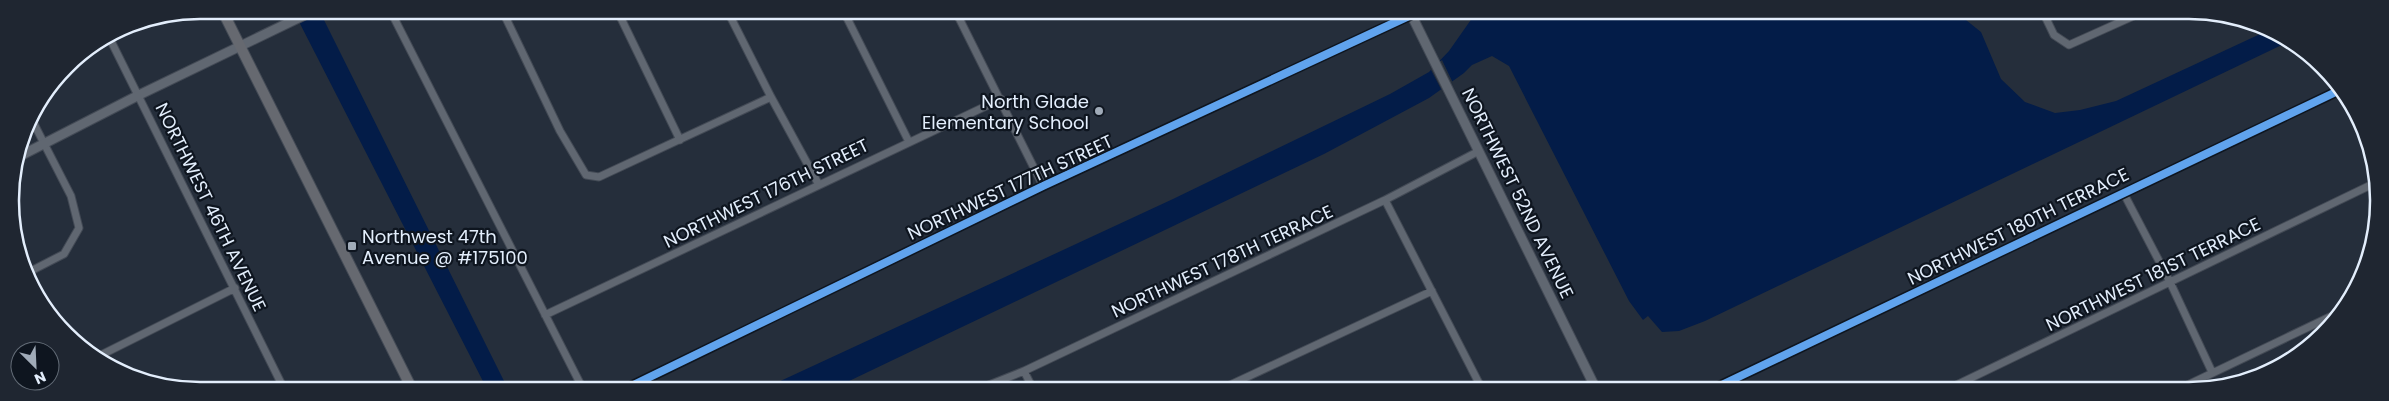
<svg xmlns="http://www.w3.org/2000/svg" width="2389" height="401" font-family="Poppins,sans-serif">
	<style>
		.water { fill: #031c48 }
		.pier { fill: #252e3b }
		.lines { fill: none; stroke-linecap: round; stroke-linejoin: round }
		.minor-casing { stroke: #434a55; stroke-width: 9 }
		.tertiary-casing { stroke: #434a55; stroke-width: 11 }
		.secondary-casing { stroke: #434a55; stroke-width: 12 }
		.minor { stroke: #606771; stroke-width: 7 }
		.tertiary { stroke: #606771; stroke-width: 9 }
		.secondary { stroke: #666970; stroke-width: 10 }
		.cycleway-casing { stroke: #0e151f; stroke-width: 11 }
		.cycleway { stroke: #60a3ed; stroke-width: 8 }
		.poi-dot { fill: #a0abb8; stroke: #0e151f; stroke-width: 2 }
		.labels { text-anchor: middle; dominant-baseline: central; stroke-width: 4.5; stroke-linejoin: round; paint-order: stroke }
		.poi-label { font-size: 18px; fill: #e3eefc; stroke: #0e151f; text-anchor: end }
		.street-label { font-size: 18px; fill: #e3eefc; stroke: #0e151f }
		.rim { fill: none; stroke: #e3eefc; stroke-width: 2.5 }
	</style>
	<rect width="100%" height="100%" fill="#252e3b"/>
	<!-- water -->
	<path class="water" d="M293,10H319L509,391H488Z
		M1475,10H1960L1966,20L1981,32L2001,79L2025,102L2055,113L2080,110L2116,101L2271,29L2288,42L1705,321L1679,331L1662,332L1648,316L1643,320L1629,301L1509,66L1492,56L1472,65L1464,73L1429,98L1324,154L847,382L845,391H759L1173,199L1390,94L1429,72L1449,51L1475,14Z"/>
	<!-- pier -->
	<path class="pier" d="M1442,60L1453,83L1442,91L1430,68Z"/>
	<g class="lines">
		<!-- minor casing -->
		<g class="minor-casing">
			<path id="minor" d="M390,10L584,391
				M502,10L560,131L586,175L599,177L771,97
				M617,10L680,140
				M727,10L771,97L819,185
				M843,10L909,142
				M955,10L1043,186
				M2042,10L2054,35L2069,45L2147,10
				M109,37L285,391
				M2123,192L2170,282L2212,372
				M1385,200L1483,391
				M27,273L64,254L79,228L71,196L31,118
				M545,315L1001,99
				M97,357L235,288
				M1024,371L1034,391
				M264,391L281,383
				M621,391L1043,186L1411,15
				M974,391L1024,371L1385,200L1479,151
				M1217,391L1432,291
				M1463,391L1479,383
				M1709,391L2340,90
				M1944,391L2375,183
				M2175,391L2340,312"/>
		</g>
		<!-- tertiary casing -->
		<g class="tertiary-casing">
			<path id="tertiary" d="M1409,10L1597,391
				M18,157L139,95L315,10"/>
		</g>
		<!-- secondary casing -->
		<g class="secondary-casing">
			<path id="secondary" d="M222,10L413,391"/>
		</g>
		<!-- minor -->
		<use href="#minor" class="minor"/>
		<!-- tertiary -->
		<use href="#tertiary" class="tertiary"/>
		<!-- secondary -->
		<use href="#secondary" class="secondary"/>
		<!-- cycleway casing -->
		<g class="cycleway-casing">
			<path id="cycleway" d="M621,391L1043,186L1411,15
				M1709,391L2340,90"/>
		</g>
		<!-- cycleway -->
		<use href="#cycleway" class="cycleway"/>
	</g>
	<!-- markers -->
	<g class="poi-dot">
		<circle cx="1099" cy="111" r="5"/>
		<rect x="347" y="241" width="10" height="10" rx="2.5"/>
	</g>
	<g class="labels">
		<!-- poi labels -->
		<g class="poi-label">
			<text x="1089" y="101">North Glade<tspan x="1089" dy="21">Elementary School</tspan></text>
			<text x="362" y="236" text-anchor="start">Northwest 47th<tspan x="362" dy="21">Avenue @ #175100</tspan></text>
		</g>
		<!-- street labels -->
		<g class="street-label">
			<text transform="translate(1010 187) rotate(-25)">NORTHWEST 177TH STREET</text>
			<text transform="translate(766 193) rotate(-26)">NORTHWEST 176TH STREET</text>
			<text transform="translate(1518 193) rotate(64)">NORTHWEST 52ND AVENUE</text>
			<text transform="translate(211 207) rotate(64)">NORTHWEST 46TH AVENUE</text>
			<text transform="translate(2018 226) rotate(-26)">NORTHWEST 180TH TERRACE</text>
			<text transform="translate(1222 261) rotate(-25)">NORTHWEST 178TH TERRACE</text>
			<text transform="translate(2153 274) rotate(-26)">NORTHWEST 181ST TERRACE</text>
		</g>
	</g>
	<!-- crop -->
	<path d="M0 0H2389V401H0ZM200 19H2189A181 181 0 0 1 2370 200V201A181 181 0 0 1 2189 382H200A181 181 0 0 1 19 201V200A181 181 0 0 1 200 19Z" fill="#1f2631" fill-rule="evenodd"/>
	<path class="rim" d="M200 19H2189A181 181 0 0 1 2370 200V201A181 181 0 0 1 2189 382H200A181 181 0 0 1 19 201V200A181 181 0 0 1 200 19Z"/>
	<!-- north arrow -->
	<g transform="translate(35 366) rotate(156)"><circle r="24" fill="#0e151f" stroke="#636c77"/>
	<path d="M0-4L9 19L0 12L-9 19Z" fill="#a0abb8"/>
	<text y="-8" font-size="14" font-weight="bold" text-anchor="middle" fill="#e3eefc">N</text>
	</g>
</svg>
